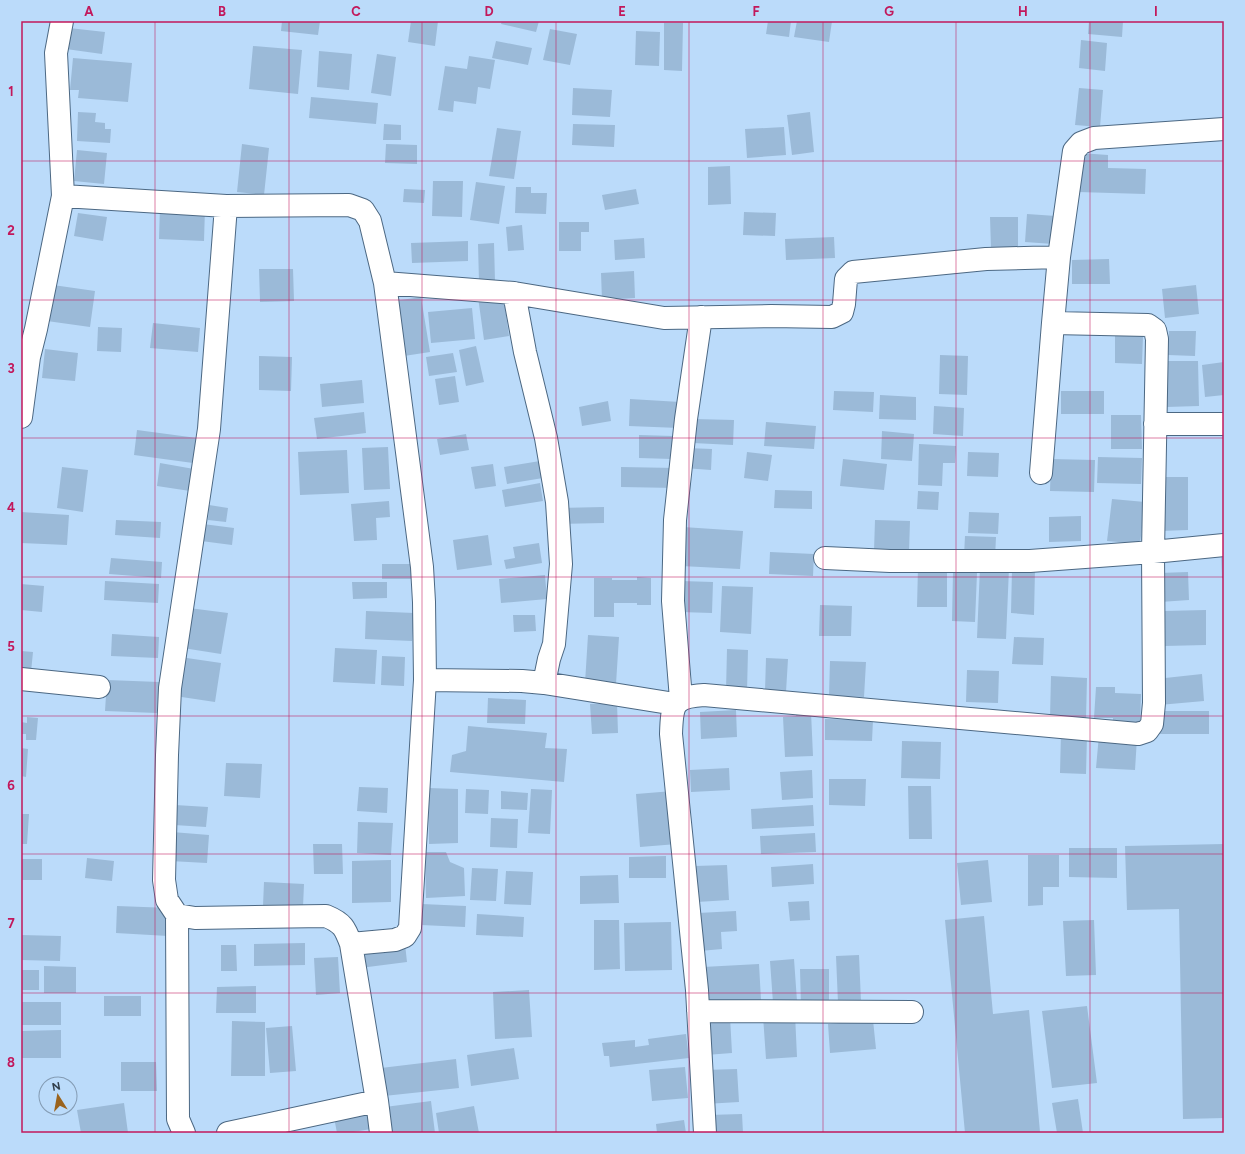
<svg xmlns="http://www.w3.org/2000/svg" width="1245" height="1154" font-family="Figtree,sans-serif">
	<style>
		.building { fill: #9bbad8 }
		.lines { fill: none; stroke-linecap: round; stroke-linejoin: round }
		.minor-casing { stroke: #4c6883; stroke-width: 24 }
		.minor { stroke: #fff; stroke-width: 22 }
		.grid { fill: none; stroke: #c2185b; stroke-width: 1; stroke-opacity: 0.55 }
		.neatline { fill: none; stroke: #c2185b; stroke-width: 1.5 }
		.grid-label { font-size: 13px; text-anchor: middle; font-weight: bold; fill: #c2185b }
	</style>
	<rect width="100%" height="100%" fill="#bbdbfa"/>
	<!-- building -->
	<path class="building" d="M282,21H320L318,35L281,31Z
		M411,21H438L435,46L408,42Z
		M502,21H539L536,32L501,24Z
		M768,21H791L789,37L766,34Z
		M797,21H832L829,42L794,37Z
		M1089,21H1123L1122,37L1088,34Z
		M664,23H683L682,71L664,70Z
		M69,28L105,32L102,54L66,49Z
		M550,29L577,34L570,65L543,60Z
		M636,31L660,32L659,66L635,65Z
		M1081,40L1107,43L1105,71L1079,68Z
		M496,41L532,48L528,65L492,58Z
		M253,46L302,50L298,94L249,89Z
		M319,51L352,54L349,90L317,87Z
		M377,54L396,57L391,96L371,93Z
		M469,56L495,60L490,89L478,87L476,104L454,101L453,112L438,110L445,66L467,69Z
		M73,58L132,63L128,102L78,98L79,90H70Z
		M573,88L612,90L610,117L572,115Z
		M1079,88L1103,90L1100,127L1075,125Z
		M311,97L378,103L376,124L309,118Z
		M78,112L96,113L95,122L105,123V129H111L110,143L77,141Z
		M810,112L814,152L792,155L787,115Z
		M384,124L401,125V140H383Z
		M573,124L615,125L614,147L572,145Z
		M784,127L786,155L747,158L745,129Z
		M497,128L521,131L514,179L489,176Z
		M242,144L269,148L264,195L237,192Z
		M386,144L417,145V164L385,163Z
		M77,150L107,153L104,184L74,181Z
		M1080,153L1108,155V168L1146,169L1145,194L1078,192Z
		M730,166L731,204L708,205V167Z
		M433,181H463L462,217L432,216Z
		M476,182L505,186L499,224L470,220Z
		M516,187H531V193H547L546,214L515,213Z
		M404,189L425,190L424,203L403,202Z
		M636,189L639,204L605,210L602,195Z
		M160,206L205,208L204,241L159,239Z
		M744,212L776,213L775,236L743,235Z
		M78,213L107,217L103,241L74,236Z
		M1027,214L1056,216L1053,244L1025,242Z
		M990,217H1018V247L991,248Z
		M559,222H589V232H581V251H559Z
		M522,225L524,250L508,251L506,227Z
		M834,237L835,258L786,260L785,239Z
		M644,238L645,258L615,260L614,240Z
		M468,241V261L412,263L411,243Z
		M494,243L495,281L479,282L478,244Z
		M1109,259L1110,284H1072V260Z
		M259,269H293L294,301L260,302Z
		M634,271L635,298L602,300L601,273Z
		M53,285L95,291L90,327L47,321Z
		M1196,285L1199,314L1165,318L1162,289Z
		M503,293L509,336L484,340L478,297Z
		M421,297L430,352L404,356L394,301Z
		M472,308L475,339L431,343L428,312Z
		M153,323L200,328L198,352L150,348Z
		M98,327L122,328L121,352L97,351Z
		M1169,331H1196L1195,356L1168,355Z
		M1115,335L1143,336L1142,364L1115,363Z
		M476,346L484,382L466,386L459,350Z
		M45,349L78,353L75,381L42,378Z
		M453,353L457,372L429,376L426,357Z
		M940,355L968,356L967,395L939,394Z
		M259,356L292,357L291,391L259,390Z
		M1166,361H1198L1199,406L1166,407Z
		M1224,362V395L1205,397L1202,365Z
		M455,376L459,402L439,405L435,379Z
		M362,380L364,403L322,407L320,384Z
		M834,391L874,392L873,412L833,410Z
		M1061,391H1104V414H1061Z
		M880,395L916,397V420L879,419Z
		M630,399L680,402L679,428L629,426Z
		M608,401L611,421L582,426L579,407Z
		M934,406L964,408L963,436L933,434Z
		M364,412L366,433L317,439L314,418Z
		M1111,415H1141L1142,449H1111Z
		M694,419L734,420L733,445L693,443Z
		M766,422L816,426L814,449L764,446Z
		M137,430L197,438L193,463L134,455Z
		M882,431L914,434L912,461L881,459Z
		M466,434L469,450L440,455L437,439Z
		M639,435L673,436L672,459L639,458Z
		M919,444L956,446L955,463H943L942,486L918,485Z
		M388,447L390,489L364,490L362,448Z
		M686,448L712,449L711,470L684,468Z
		M347,450L349,493L300,495L298,452Z
		M747,452L772,455L768,481L744,478Z
		M968,452L999,453L998,477L967,476Z
		M1098,457L1142,458L1141,484L1097,483Z
		M843,459L887,464L884,490L840,486Z
		M1051,459L1095,460L1094,492L1050,491Z
		M540,461L543,478L507,484L504,467Z
		M160,463L194,469L190,491L157,486Z
		M493,464L496,486L475,489L471,467Z
		M62,467L88,470L83,512L57,508Z
		M621,467L676,468V488L621,487Z
		M1160,477H1188V530L1160,531Z
		M540,483L543,501L505,507L502,490Z
		M775,490L812,491V509L774,508Z
		M918,491L939,492L938,510L917,509Z
		M1112,499L1145,502L1140,544L1107,541Z
		M389,501L390,517L376,518L377,540L354,541L351,504Z
		M209,505L228,508L226,522L208,520Z
		M604,507V523L558,524V508Z
		M21,512L69,515L67,545L21,543Z
		M969,512L999,513L998,534L968,533Z
		M1081,516V541L1049,542V517Z
		M116,520L161,522L160,538L115,535Z
		M875,520L910,521L909,552L874,551Z
		M203,524L234,528L232,545L201,541Z
		M683,527L743,531L740,569L681,566Z
		M488,535L492,565L457,570L453,540Z
		M965,536L996,537L995,558L964,556Z
		M539,543L542,563L506,569L504,560L515,558L513,547Z
		M1221,548H1224V578H1222Z
		M770,552L814,554L813,576L769,574Z
		M111,558L162,562L161,578L109,574Z
		M382,564H412V579H382Z
		M918,567L947,568V607H917Z
		M980,567L1009,568L1006,639L977,638Z
		M1012,569L1035,570L1034,615L1011,613Z
		M953,572L977,573L975,622L952,621Z
		M1188,572L1189,600L1160,602L1159,573Z
		M545,575L547,599L501,603L499,579Z
		M637,577L651,578V605H637V603H614V617H594V578H612V580H637Z
		M105,581L159,584L158,603L104,600Z
		M681,581L713,582L712,613L680,612Z
		M352,582H387V598L353,599Z
		M21,584L44,586L42,612L21,610Z
		M722,586L753,587L751,634L720,632Z
		M820,605L852,606L851,636H819Z
		M189,608L228,613L221,654L183,648Z
		M1206,610V645L1164,646L1163,611Z
		M366,611L414,613L412,641L365,639Z
		M513,615H535L536,631L514,632Z
		M112,634L159,637L158,658L111,656Z
		M588,635L619,637L616,684L585,683Z
		M1014,637L1044,638L1043,665L1012,664Z
		M335,648L377,650L375,684L333,682Z
		M727,649L748,650L747,692L726,691Z
		M21,651L33,652L31,672L21,670Z
		M382,656L405,657L404,686L381,685Z
		M180,657L221,663L215,702L175,696Z
		M766,658L788,659L786,692L765,691Z
		M830,661L866,662L864,697L829,696Z
		M967,670L999,671L998,703L966,702Z
		M1202,674L1204,701L1159,705L1156,679Z
		M1051,676L1087,678L1086,719L1050,718Z
		M107,680L159,682L157,713L105,711Z
		M1096,687H1115V693L1141,694L1140,728L1113,727V718H1094Z
		M488,698L526,700L525,724L487,723Z
		M617,703L618,733L592,734L590,704Z
		M736,710L737,737L701,739L700,712Z
		M1159,711H1209V734H1159Z
		M811,712L813,756L785,757L783,717L796,716V713Z
		M27,717L38,718L36,740H26V734H21V722L27,723Z
		M825,719L873,720L872,741L825,740Z
		M468,726L547,733L545,748L567,749L564,782L450,772L452,755L466,751Z
		M1061,733L1087,735L1086,774L1060,773Z
		M1099,735L1137,738L1135,770L1096,768Z
		M902,741L941,742L940,779L901,778Z
		M21,748L28,749L26,777L21,776Z
		M226,763L262,764L260,798L224,796Z
		M729,768L730,790L691,792L690,770Z
		M812,770L813,798L782,800L780,772Z
		M829,779H866L865,806L829,805Z
		M908,786H931L932,839H909Z
		M359,787L388,788L387,813L357,811Z
		M428,788L458,789V843L429,844Z
		M466,789L489,790L488,814L465,813Z
		M531,789L552,790L550,834L528,833Z
		M501,791L528,793L527,810L501,809Z
		M673,791L677,844L640,847L636,794Z
		M175,805L208,807L206,827L174,825Z
		M813,805L814,826L752,829L751,809Z
		M21,814H29L27,844H21Z
		M491,818L518,819L517,848L490,847Z
		M358,822L393,823L391,855L357,853Z
		M172,832L209,835L207,863L170,861Z
		M815,833L816,852L761,854L760,836Z
		M313,844H342L343,874H314Z
		M1224,844V1118L1183,1119L1179,909L1127,910L1125,846Z
		M1069,848H1117V878L1069,877Z
		M425,852H446L450,862L464,868L465,896L426,898Z
		M1028,855H1059V887H1043V905L1028,906Z
		M666,856V878H629V857Z
		M87,858L114,861L112,881L85,878Z
		M21,859H42V880H21Z
		M391,860V902L352,903V861Z
		M988,860L992,902L961,905L957,863Z
		M813,864L814,884L772,887L771,867Z
		M727,865L729,900L697,902L695,866Z
		M472,868L498,869L496,901L470,900Z
		M506,871L533,872L531,905L504,904Z
		M618,875L619,903L580,904V876Z
		M264,882L304,884L303,907L263,906Z
		M809,901L810,920L790,921L788,902Z
		M422,904L466,906L465,927L421,925Z
		M117,906L170,908L168,936L116,933Z
		M736,911L737,931L721,932L722,949L700,951L698,913Z
		M477,914L524,917L523,937L476,935Z
		M984,916L993,1014L1029,1010L1040,1132L965,1133L945,920Z
		M594,920H619L620,969L594,970Z
		M1094,920L1096,975L1066,976L1063,921Z
		M671,922L672,970L625,971L624,923Z
		M21,935L61,936L60,961L21,960Z
		M305,943V965L254,966V944Z
		M405,944L407,962L360,968L359,949Z
		M221,945H236L237,971H221Z
		M859,955L861,1002L838,1003L836,956Z
		M338,957L340,993L316,995L314,958Z
		M794,959L797,1001L773,1003L770,961Z
		M759,964L761,1000L705,1002L703,967Z
		M44,966L76,967V993H44Z
		M800,969H829V1005L801,1006Z
		M21,970H39V990H21Z
		M256,986V1013H216L217,987Z
		M529,990L532,1037L495,1039L493,992Z
		M104,996H141V1016H104Z
		M22,1002H61V1025H21Z
		M1087,1006L1097,1083L1052,1088L1042,1011Z
		M795,1014L797,1057L766,1059L763,1016Z
		M730,1017L732,1053L706,1055L705,1018Z
		M873,1020L876,1049L830,1053L828,1024Z
		M232,1021L265,1022V1076H231Z
		M292,1026L296,1071L270,1073L266,1028Z
		M61,1030V1058H21V1031Z
		M686,1034L689,1058L610,1067L609,1056H604L602,1043L635,1040V1047L649,1045L648,1039Z
		M514,1048L519,1079L471,1086L467,1055Z
		M456,1059L459,1088L384,1096L381,1068Z
		M121,1062H156L157,1091H121Z
		M685,1067L688,1098L652,1101L649,1070Z
		M737,1069L739,1102L705,1104L704,1070Z
		M1078,1099L1083,1133H1057L1052,1103Z
		M431,1101L435,1133H388L385,1107Z
		M124,1103L128,1133H81L77,1110Z
		M474,1106L479,1133H439L436,1113Z
		M368,1107L371,1129L347,1133H337L333,1112Z
		M742,1114L743,1133H709L708,1115Z
		M684,1120L686,1133H657L656,1124Z"/>
	<g class="lines">
		<!-- minor casing -->
		<g class="minor-casing">
			<path id="minor" d="M63,196L226,206L349,205L363,210L370,221L385,283L422,567L424,602L425,680L522,681L544,683L549,659L554,644L561,564L557,502L546,438L525,352L514,293L664,318L771,316L832,317L842,312L844,304L846,279L853,272L986,259L1059,257
				M226,206L209,429L170,688L167,755L164,880L167,900L177,915L195,918L326,916C343,923 345,928 351,944L377,1101L381,1133
				M385,283L514,293
				M21,417L29,357L36,329L63,196L56,53L62,21
				M1155,424H1224
				M1041,473L1053,323
				M825,558L890,561H1030L1153,552L1157,339L1155,330L1148,325L1053,323L1059,257L1074,151L1081,143L1094,138L1224,129
				M21,679L99,687
				M544,683L675,704
				M681,699L673,601L675,520L686,419L701,317
				M177,915L178,1119L184,1133
				M351,944L395,940L405,936L410,928L425,680
				M698,1011L912,1012
				M228,1133L377,1101
				M705,1133L697,990L671,734C672,704 673,697 704,695L1138,734L1147,731L1152,724L1154,703L1153,552L1224,545"/>
		</g>
		<!-- minor -->
		<use href="#minor" class="minor"/>
	</g>
	<!-- grid -->
	<path class="grid" d="M155,21V1133M289,21V1133M422,21V1133M556,21V1133M689,21V1133M823,21V1133M956,21V1133M1090,21V1133M21,161H1224M21,300H1224M21,438H1224M21,577H1224M21,716H1224M21,854H1224M21,993H1224"/>
	<!-- border -->
	<rect width="1245" height="1154" fill="none" stroke="#bbdbfa" stroke-width="44"/>
	<!-- north arrow -->
	<g transform="translate(58 1096) rotate(349)"><circle r="19" fill="#bbdbfa" stroke="#849cb4"/>
	<path d="M0-3L7 15L0 10L-7 15Z" fill="#9a631d"/>
	<text y="-6" font-size="11" font-weight="bold" text-anchor="middle" fill="#313e4a">N</text>
	</g>
	<rect x="22" y="22" width="1201" height="1110" class="neatline"/>
	<g class="grid-label">
		<text x="89" y="16">A</text>
		<text x="222" y="16">B</text>
		<text x="356" y="16">C</text>
		<text x="489" y="16">D</text>
		<text x="622" y="16">E</text>
		<text x="756" y="16">F</text>
		<text x="889" y="16">G</text>
		<text x="1023" y="16">H</text>
		<text x="1156" y="16">I</text>
		<text x="11" y="96">1</text>
		<text x="11" y="235">2</text>
		<text x="11" y="373">3</text>
		<text x="11" y="512">4</text>
		<text x="11" y="651">5</text>
		<text x="11" y="790">6</text>
		<text x="11" y="928">7</text>
		<text x="11" y="1067">8</text>
	</g>
</svg>
